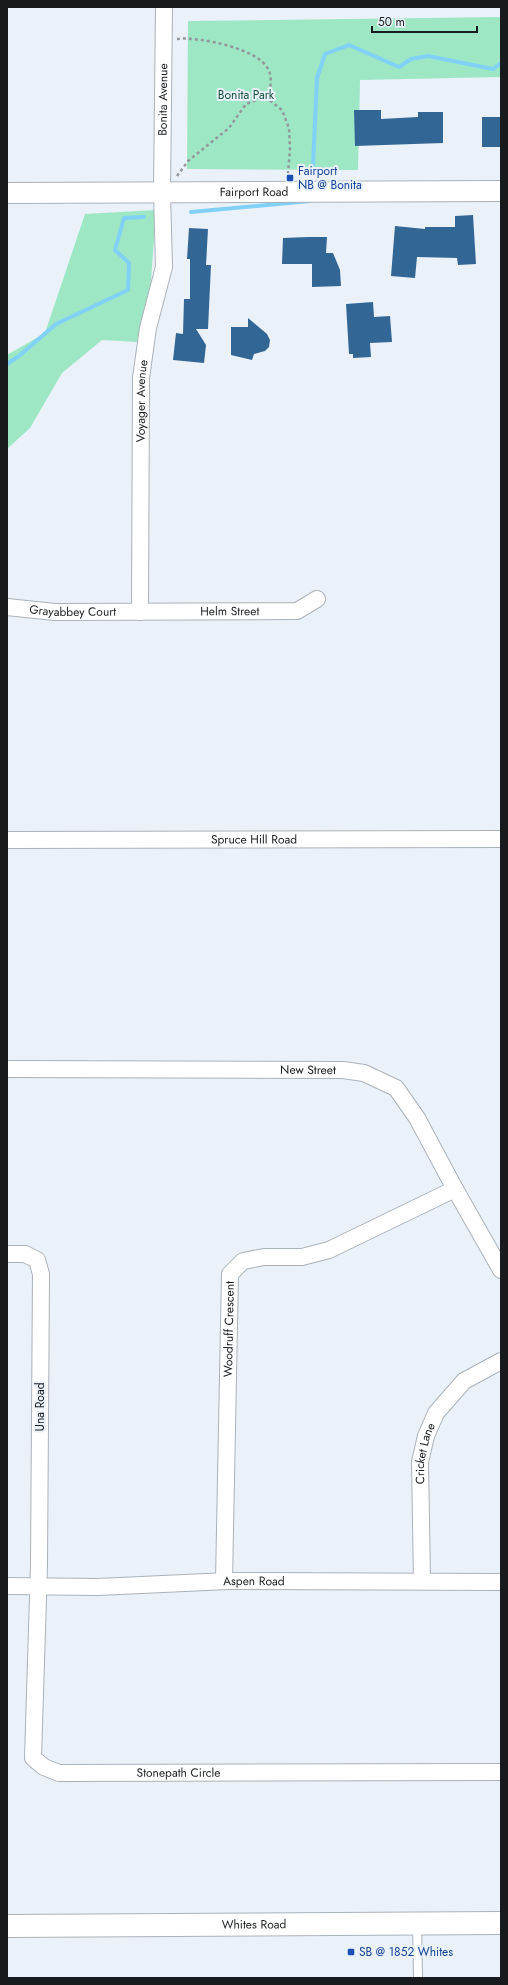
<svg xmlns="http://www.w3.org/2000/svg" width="508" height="1985" font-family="Jost,sans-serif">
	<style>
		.green { fill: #9de7c5 }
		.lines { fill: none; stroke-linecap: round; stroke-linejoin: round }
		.stream { stroke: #81d0f6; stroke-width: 4 }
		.building { fill: #326695 }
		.service-casing { stroke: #abb2b9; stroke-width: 10 }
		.minor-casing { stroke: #abb2b9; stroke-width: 18 }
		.tertiary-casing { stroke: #abb2b9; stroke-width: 22 }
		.secondary-casing { stroke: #abb2b9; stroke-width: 24 }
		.path { stroke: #92979c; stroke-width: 2.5; stroke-dasharray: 3 3; stroke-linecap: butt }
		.service { stroke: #fff; stroke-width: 8 }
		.minor { stroke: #fff; stroke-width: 16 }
		.tertiary { stroke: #fff; stroke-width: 20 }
		.secondary { stroke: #fff; stroke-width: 22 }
		.transit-dot { fill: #1a4fb4; stroke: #eaf1f8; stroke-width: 1.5 }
		.labels { text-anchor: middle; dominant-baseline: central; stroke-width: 4; stroke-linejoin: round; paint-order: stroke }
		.park-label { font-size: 12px; fill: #11513a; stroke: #eaf1f8 }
		.street-label { font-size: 12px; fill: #181b1d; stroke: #eaf1f8 }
		.transit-label { font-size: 12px; fill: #164399; stroke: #eaf1f8; text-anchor: start }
	</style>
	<rect width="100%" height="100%" fill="#eaf1f8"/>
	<!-- green -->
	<path class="green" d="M501,17V77L360,80L358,170L187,169L188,21Z
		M156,210L151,281L137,342L102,340L62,373L30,428L7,449V355L45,333L85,214Z"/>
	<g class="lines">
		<!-- stream -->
		<path class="stream" d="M313,166L317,78L325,54L349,45L399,67L411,59L428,56L493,69L501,63
			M191,212L310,201
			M7,364L19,356L56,324L128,290L129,263L115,250L124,218L144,217"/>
	</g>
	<!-- building -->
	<path class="building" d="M354,110H381V119L418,117V112H443V143L355,146Z
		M482,117H501V147H482Z
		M473,215L476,264L458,265L457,258L417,257L415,278L391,276L395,226L425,229V227H455V216Z
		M189,228L208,229L206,265H211L208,329H196L206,345L204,363L173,360L176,333L183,334L184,299H190V259H187Z
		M308,237H327L326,253H333L340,270L341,286L312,287V264H282L283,238Z
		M373,302L374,317L390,316L392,342L370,343L371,357L353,358V354H349L346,304Z
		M248,318L267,334L270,340L269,347L265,351L254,354L252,360L231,355V327H248Z"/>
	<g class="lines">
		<!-- service casing -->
		<g class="service-casing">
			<path id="service" d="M417,1923L418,1978"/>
		</g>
		<!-- minor casing -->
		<g class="minor-casing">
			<g id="minor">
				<path id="s1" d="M7,607L55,612L297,611L317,599"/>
				<path id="s2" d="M140,612L141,378L148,328L164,267L162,193L164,7"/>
				<path id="s3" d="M7,840L501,839"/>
				<path id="s4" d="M7,1069L343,1070L364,1073L396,1088L417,1118L455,1189L501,1270"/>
				<path id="s5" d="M7,1254H25L37,1260L41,1274L39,1565L33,1758L44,1767L59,1773L501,1772"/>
				<path id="s6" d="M224,1581L230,1274L243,1261L264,1257H302L329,1250L455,1189"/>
				<path id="s7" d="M422,1581L420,1462L426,1436L436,1413L464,1381L501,1361"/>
				<path id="s8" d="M7,1586L98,1587L228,1581L501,1582"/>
			</g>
		</g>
		<!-- tertiary casing -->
		<g class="tertiary-casing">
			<g id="tertiary">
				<path id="s9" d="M7,193L501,191"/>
			</g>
		</g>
		<!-- secondary casing -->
		<g class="secondary-casing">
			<g id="secondary">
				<path id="s10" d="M7,1926L501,1923"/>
			</g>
		</g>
		<!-- path -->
		<path class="path" d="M177,39C198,36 259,49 268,69C273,78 270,89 268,99
			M177,176L188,161L229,128L246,104L259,99H268L282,110L289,128L290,149L288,173"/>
		<!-- service -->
		<use href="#service" class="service"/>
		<!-- minor -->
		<use href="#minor" class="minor"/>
		<!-- tertiary -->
		<use href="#tertiary" class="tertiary"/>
		<!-- secondary -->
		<use href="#secondary" class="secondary"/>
	</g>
	<!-- markers -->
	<g class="transit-dot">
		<rect x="286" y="174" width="8" height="8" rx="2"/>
		<rect x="347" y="1948" width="8" height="8" rx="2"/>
	</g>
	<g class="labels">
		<!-- park labels -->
		<g class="park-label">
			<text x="246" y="95">Bonita Park</text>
		</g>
		<!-- street labels -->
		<g class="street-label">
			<text stroke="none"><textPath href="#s2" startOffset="515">Bonita Avenue</textPath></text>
			<text stroke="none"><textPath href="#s9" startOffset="247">Fairport Road</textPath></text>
			<text stroke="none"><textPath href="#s2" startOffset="211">Voyager Avenue</textPath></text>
			<text stroke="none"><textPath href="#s1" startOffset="66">Grayabbey Court</textPath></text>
			<text stroke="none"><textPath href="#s1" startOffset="223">Helm Street</textPath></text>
			<text stroke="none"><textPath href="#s3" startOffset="247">Spruce Hill Road</textPath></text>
			<text stroke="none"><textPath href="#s4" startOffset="301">New Street</textPath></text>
			<text stroke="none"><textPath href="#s6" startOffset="252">Woodruff Crescent</textPath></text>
			<text transform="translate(40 1407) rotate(-90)">Una Road</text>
			<text stroke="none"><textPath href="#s7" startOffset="128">Cricket Lane</textPath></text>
			<text stroke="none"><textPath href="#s8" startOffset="247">Aspen Road</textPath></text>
			<text stroke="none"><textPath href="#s5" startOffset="680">Stonepath Circle</textPath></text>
			<text stroke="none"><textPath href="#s10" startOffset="247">Whites Road</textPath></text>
		</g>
		<!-- transit labels -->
		<g class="transit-label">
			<text x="298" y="171">Fairport<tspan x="298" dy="14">NB @ Bonita</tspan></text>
			<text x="359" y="1952">SB @ 1852 Whites</text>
		</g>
	</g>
	<!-- border -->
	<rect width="508" height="1985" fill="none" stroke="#181b1d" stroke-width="16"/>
	<!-- scale -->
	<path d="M372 26v6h105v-6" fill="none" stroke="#181b1d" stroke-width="2"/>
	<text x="378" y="26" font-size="12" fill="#181b1d" stroke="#eaf1f8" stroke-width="3" paint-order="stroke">50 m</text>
</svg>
